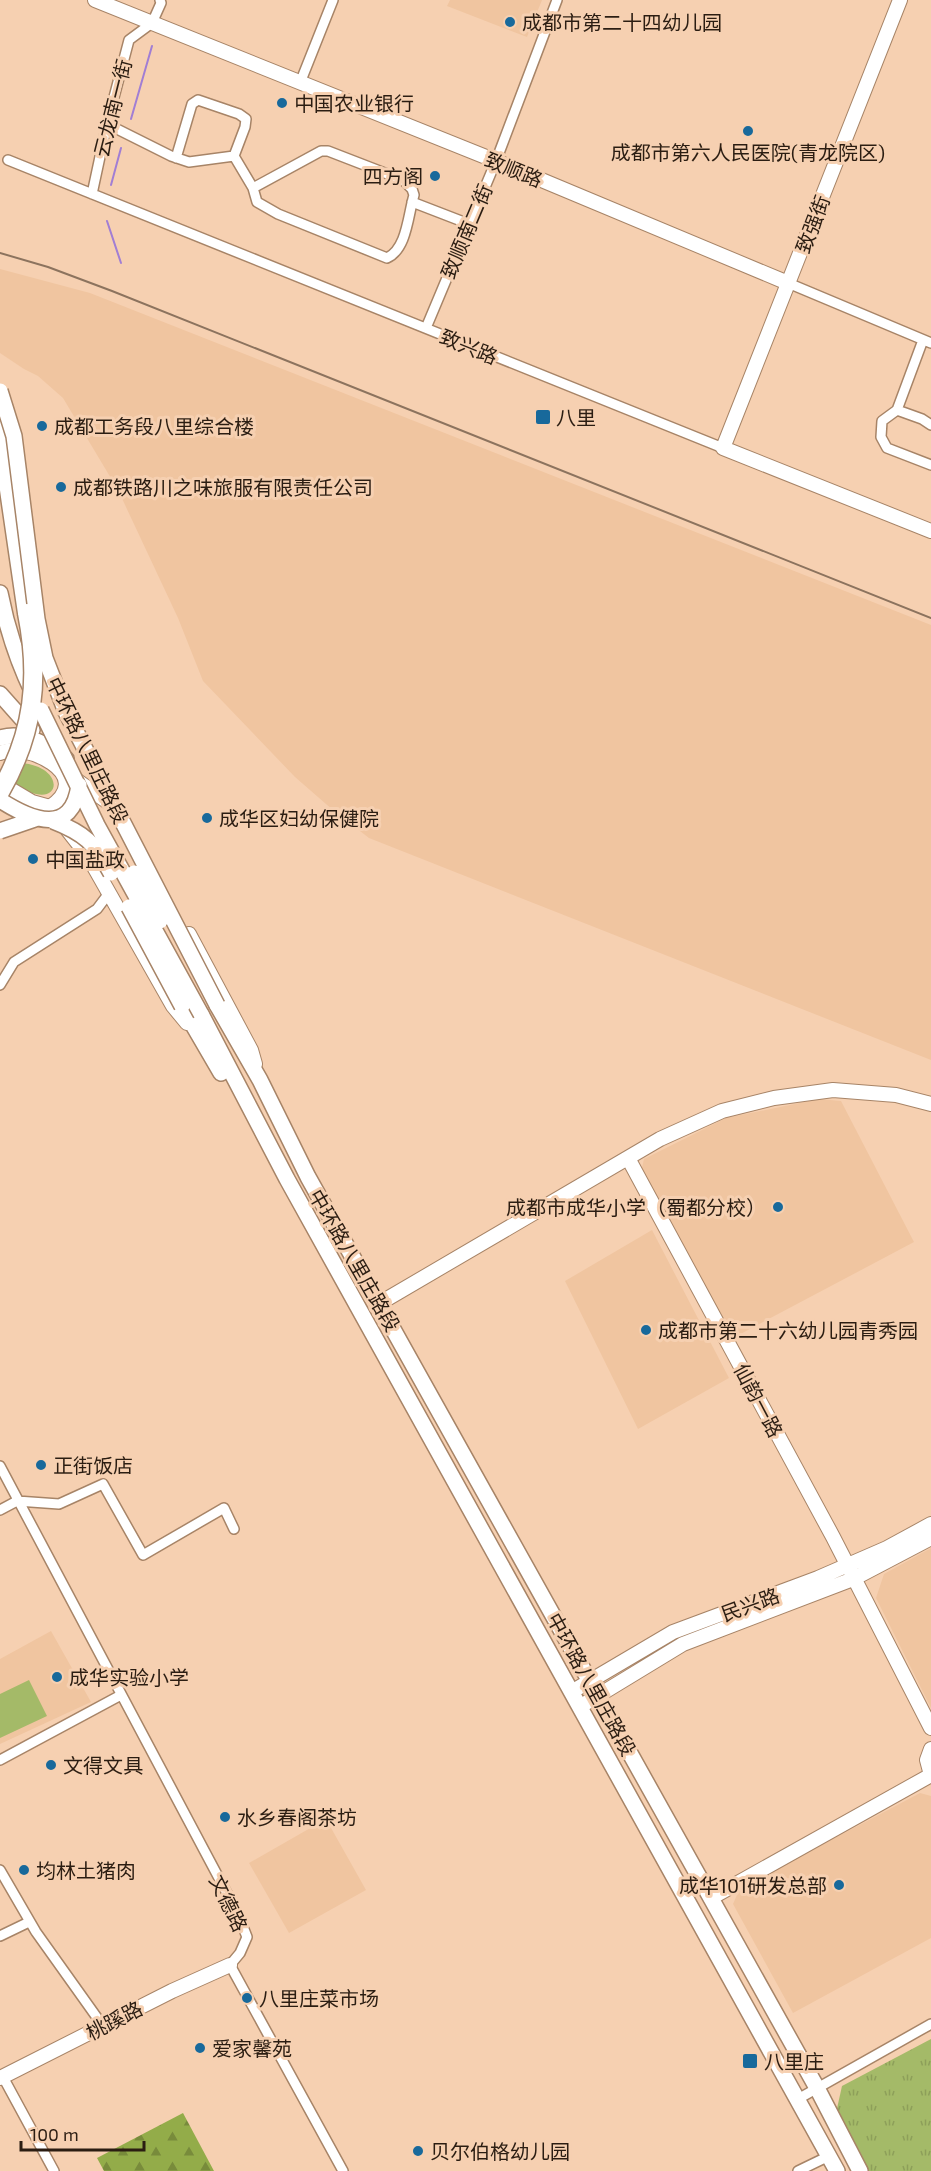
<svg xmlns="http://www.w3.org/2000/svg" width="931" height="2171" font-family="'Exo 2','Noto Sans SC',sans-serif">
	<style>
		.built { fill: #f0c5a0 }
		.grass { fill: #a4ba68 }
		.forest { fill: url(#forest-firs) }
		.park { fill: url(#park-tufts) }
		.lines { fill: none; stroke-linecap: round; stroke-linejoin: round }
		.stream { stroke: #a17ed4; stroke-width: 2 }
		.street-casing { stroke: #a78467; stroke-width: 12 }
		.secondary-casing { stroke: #a78467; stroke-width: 16 }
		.primary-casing { stroke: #a78467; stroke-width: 18 }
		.highway-casing { stroke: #a78467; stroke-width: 21 }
		.street { stroke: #fff; stroke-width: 9 }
		.secondary { stroke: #fff; stroke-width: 14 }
		.primary { stroke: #fff; stroke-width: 15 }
		.highway { stroke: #fff; stroke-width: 18 }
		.rail { stroke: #8c735e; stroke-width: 2 }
		.primary-bridge-casing { stroke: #a78467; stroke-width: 18; stroke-linecap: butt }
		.highway-bridge-casing { stroke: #a78467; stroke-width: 21; stroke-linecap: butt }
		.primary-bridge { stroke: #fff; stroke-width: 15 }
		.highway-bridge { stroke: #fff; stroke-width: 18 }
		.poi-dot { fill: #18699b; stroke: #f6d0b1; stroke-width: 2 }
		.labels { text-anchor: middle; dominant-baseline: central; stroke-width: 6; stroke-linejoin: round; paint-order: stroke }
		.poi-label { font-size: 20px; fill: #2b1d12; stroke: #f6d0b1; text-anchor: start }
		.street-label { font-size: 20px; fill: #2b1d12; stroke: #f6d0b1 }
	</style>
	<defs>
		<pattern id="forest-firs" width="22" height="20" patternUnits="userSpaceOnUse" patternTransform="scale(1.5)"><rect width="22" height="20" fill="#93ac49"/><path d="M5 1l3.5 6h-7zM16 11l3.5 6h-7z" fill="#788b3b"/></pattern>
		<pattern id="park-tufts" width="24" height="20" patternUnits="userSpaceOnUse" patternTransform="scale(1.5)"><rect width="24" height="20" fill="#a4ba68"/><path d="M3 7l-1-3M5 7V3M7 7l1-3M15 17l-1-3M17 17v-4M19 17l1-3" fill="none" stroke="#8d9f59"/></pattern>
	</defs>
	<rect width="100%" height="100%" fill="#f6d0b1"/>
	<!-- built -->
	<path class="built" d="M450,0H542L527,37L447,6Z
		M0,269L90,293L931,625V1060L369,838L334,811L295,777L203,681L178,618L118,490L63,398L38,376L24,369L0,353Z
		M819,1099L841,1101L914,1242L733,1338L641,1172L644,1159L726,1118Z
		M652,1230L729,1378L638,1429L565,1281Z
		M931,1548V1708L876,1598L884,1574Z
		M51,1631L91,1702L0,1744V1659Z
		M920,1793L931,1796V1938L793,2013L733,1904L740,1888Z
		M326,1819L366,1890L289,1933L249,1863Z"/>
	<!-- grass -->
	<path class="grass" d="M21,763C71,767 60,818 13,782Z
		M29,1680L47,1716L0,1738V1694Z"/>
	<!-- forest -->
	<path class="forest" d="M183,2113L214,2171H104L97,2158Z"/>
	<!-- park -->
	<path class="park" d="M931,2039V2171H869L836,2113L842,2086Z"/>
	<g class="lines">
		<!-- stream -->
		<path class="stream" d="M131,119L152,46
			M111,185L121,148
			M107,221L121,263"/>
		<!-- street casing -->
		<g class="street-casing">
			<path id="street" d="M300,83L333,0
				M107,124L171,156L189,162L234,156L253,188L257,202L278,214L387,258C407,249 408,215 414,195L412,189L403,180L328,151H321L253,188
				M176,158L192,104L198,100L239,114L246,119L245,127L234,156
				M8,160L723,448
				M92,194L107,124L129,40L152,23L161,3L160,0
				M412,202L469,224
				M788,283L931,343
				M426,328L496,161L557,0
				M923,340L897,410L922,419L931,425
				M897,410L882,421L881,437L887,448L931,465
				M0,985L14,962L97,909L109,893
				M0,1466L238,1914L247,1937L240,1953L230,1965L343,2171
				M0,1510L17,1501L59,1504L103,1484L143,1555L224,1508L234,1529
				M0,1760L121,1695
				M0,1870L36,1932L103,2026
				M0,1936L29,1922
				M3,2077L54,2171
				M798,2099L931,2024
				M798,2171L829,2156"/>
		</g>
		<!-- secondary casing -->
		<g class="secondary-casing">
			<path id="secondary" d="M95,0L496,161L788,283
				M900,0L723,448L931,531
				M0,753C24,741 98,774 50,807L32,802L0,783
				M59,768L115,807
				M66,828L88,856L173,1006L187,1023
				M189,934L251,1050L255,1064
				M628,1158L833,1537L931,1728
				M380,1303L660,1139L722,1111L774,1098L833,1090L896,1095L931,1104
				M573,1691L673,1632L818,1578L887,1548L931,1524
				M581,1706L683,1644L853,1579L931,1538
				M931,1749L927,1760L931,1775
				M711,1898L931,1775
				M0,2078L172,1991L230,1965"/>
		</g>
		<!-- primary casing -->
		<g class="primary-casing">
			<path id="primary" d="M0,593C7,629 17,660 33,693
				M0,694L32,730
				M0,738C23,731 48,744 66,759
				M27,820L50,807
				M217,1005L260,1080L308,1177L817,2088L860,2171
				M182,1006L221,1073
				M201,1014L287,1179L837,2171"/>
		</g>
		<!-- highway casing -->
		<g class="highway-casing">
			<path id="highway" d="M0,428L27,613"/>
		</g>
		<!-- street -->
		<use href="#street" class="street"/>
		<!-- secondary -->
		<use href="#secondary" class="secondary"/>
		<!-- primary -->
		<use href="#primary" class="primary"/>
		<!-- highway -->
		<use href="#highway" class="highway"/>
		<!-- rail -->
		<path class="rail" d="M0,253L48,267L112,291L931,618"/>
		<!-- primary-bridge casing -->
		<g class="primary-bridge-casing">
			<path id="primary-bridge" d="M0,391L14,436L37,619L45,658L66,712L217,1005
				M41,710L97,825L201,1014
				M0,800C31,820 72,837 79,785
				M53,821C84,833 95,843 111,873
				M0,831L35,819
				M134,873L160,921
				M129,907L182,1006"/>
		</g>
		<!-- highway-bridge casing -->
		<g class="highway-bridge-casing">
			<path id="highway-bridge" d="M0,792C34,733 40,678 27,613"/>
		</g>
		<!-- primary-bridge -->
		<use href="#primary-bridge" class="primary-bridge"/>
		<!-- highway-bridge -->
		<use href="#highway-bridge" class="highway-bridge"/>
	</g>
	<!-- markers -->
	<g class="poi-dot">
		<circle cx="510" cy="22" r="6"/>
		<circle cx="282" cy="103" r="6"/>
		<circle cx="748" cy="131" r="6"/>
		<circle cx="435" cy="176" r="6"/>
		<rect x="535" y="409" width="16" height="16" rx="3"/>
		<circle cx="42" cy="426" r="6"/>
		<circle cx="61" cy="487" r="6"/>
		<circle cx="207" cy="818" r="6"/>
		<circle cx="33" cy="859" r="6"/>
		<circle cx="778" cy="1207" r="6"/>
		<circle cx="646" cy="1330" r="6"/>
		<circle cx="41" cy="1465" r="6"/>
		<circle cx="57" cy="1677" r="6"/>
		<circle cx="51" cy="1765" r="6"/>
		<circle cx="225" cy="1817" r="6"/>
		<circle cx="24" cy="1870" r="6"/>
		<circle cx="839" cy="1885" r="6"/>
		<circle cx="247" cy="1998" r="6"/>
		<circle cx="200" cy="2048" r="6"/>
		<rect x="742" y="2053" width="16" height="16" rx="3"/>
		<circle cx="418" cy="2151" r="6"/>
	</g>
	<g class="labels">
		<!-- poi labels -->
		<g class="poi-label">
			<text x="522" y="22">成都市第二十四幼儿园</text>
			<text x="294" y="103">中国农业银行</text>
			<text x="748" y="152" text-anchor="middle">成都市第六人民医院(青龙院区)</text>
			<text x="423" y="176" text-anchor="end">四方阁</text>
			<text x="556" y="417">八里</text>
			<text x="54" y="426">成都工务段八里综合楼</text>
			<text x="73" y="487">成都铁路川之味旅服有限责任公司</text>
			<text x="219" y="818">成华区妇幼保健院</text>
			<text x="45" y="859">中国盐政</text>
			<text x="766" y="1207" text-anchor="end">成都市成华小学（蜀都分校）</text>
			<text x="658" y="1330">成都市第二十六幼儿园青秀园</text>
			<text x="53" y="1465">正街饭店</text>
			<text x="69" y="1677">成华实验小学</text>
			<text x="63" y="1765">文得文具</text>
			<text x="237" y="1817">水乡春阁茶坊</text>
			<text x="36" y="1870">均林土猪肉</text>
			<text x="827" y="1885" text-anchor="end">成华101研发总部</text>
			<text x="259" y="1998">八里庄菜市场</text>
			<text x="212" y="2048">爱家馨苑</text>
			<text x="764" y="2061">八里庄</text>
			<text x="430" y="2151">贝尔伯格幼儿园</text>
		</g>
		<!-- street labels -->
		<g class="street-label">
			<text transform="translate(112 108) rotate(-76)">云龙南一街</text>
			<text transform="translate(514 169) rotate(22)">致顺路</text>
			<text transform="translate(812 224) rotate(-69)">致强街</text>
			<text transform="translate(466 231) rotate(-67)">致顺南二街</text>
			<text transform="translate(469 346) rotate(22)">致兴路</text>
			<text transform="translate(88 750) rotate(64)">中环路八里庄路段</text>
			<text transform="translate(355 1260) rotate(60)">中环路八里庄路段</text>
			<text transform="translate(759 1400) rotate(62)">仙韵一路</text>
			<text transform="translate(750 1604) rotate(-20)">民兴路</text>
			<text transform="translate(592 1684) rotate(61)">中环路八里庄路段</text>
			<text transform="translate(229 1903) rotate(64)">文德路</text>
			<text transform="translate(114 2020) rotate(-27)">桃蹊路</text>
		</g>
	</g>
	<!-- scale -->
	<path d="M21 2141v9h123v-9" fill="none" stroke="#2b1d12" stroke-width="3"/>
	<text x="30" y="2141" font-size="18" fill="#2b1d12" stroke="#f6d0b1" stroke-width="4.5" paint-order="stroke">100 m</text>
</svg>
